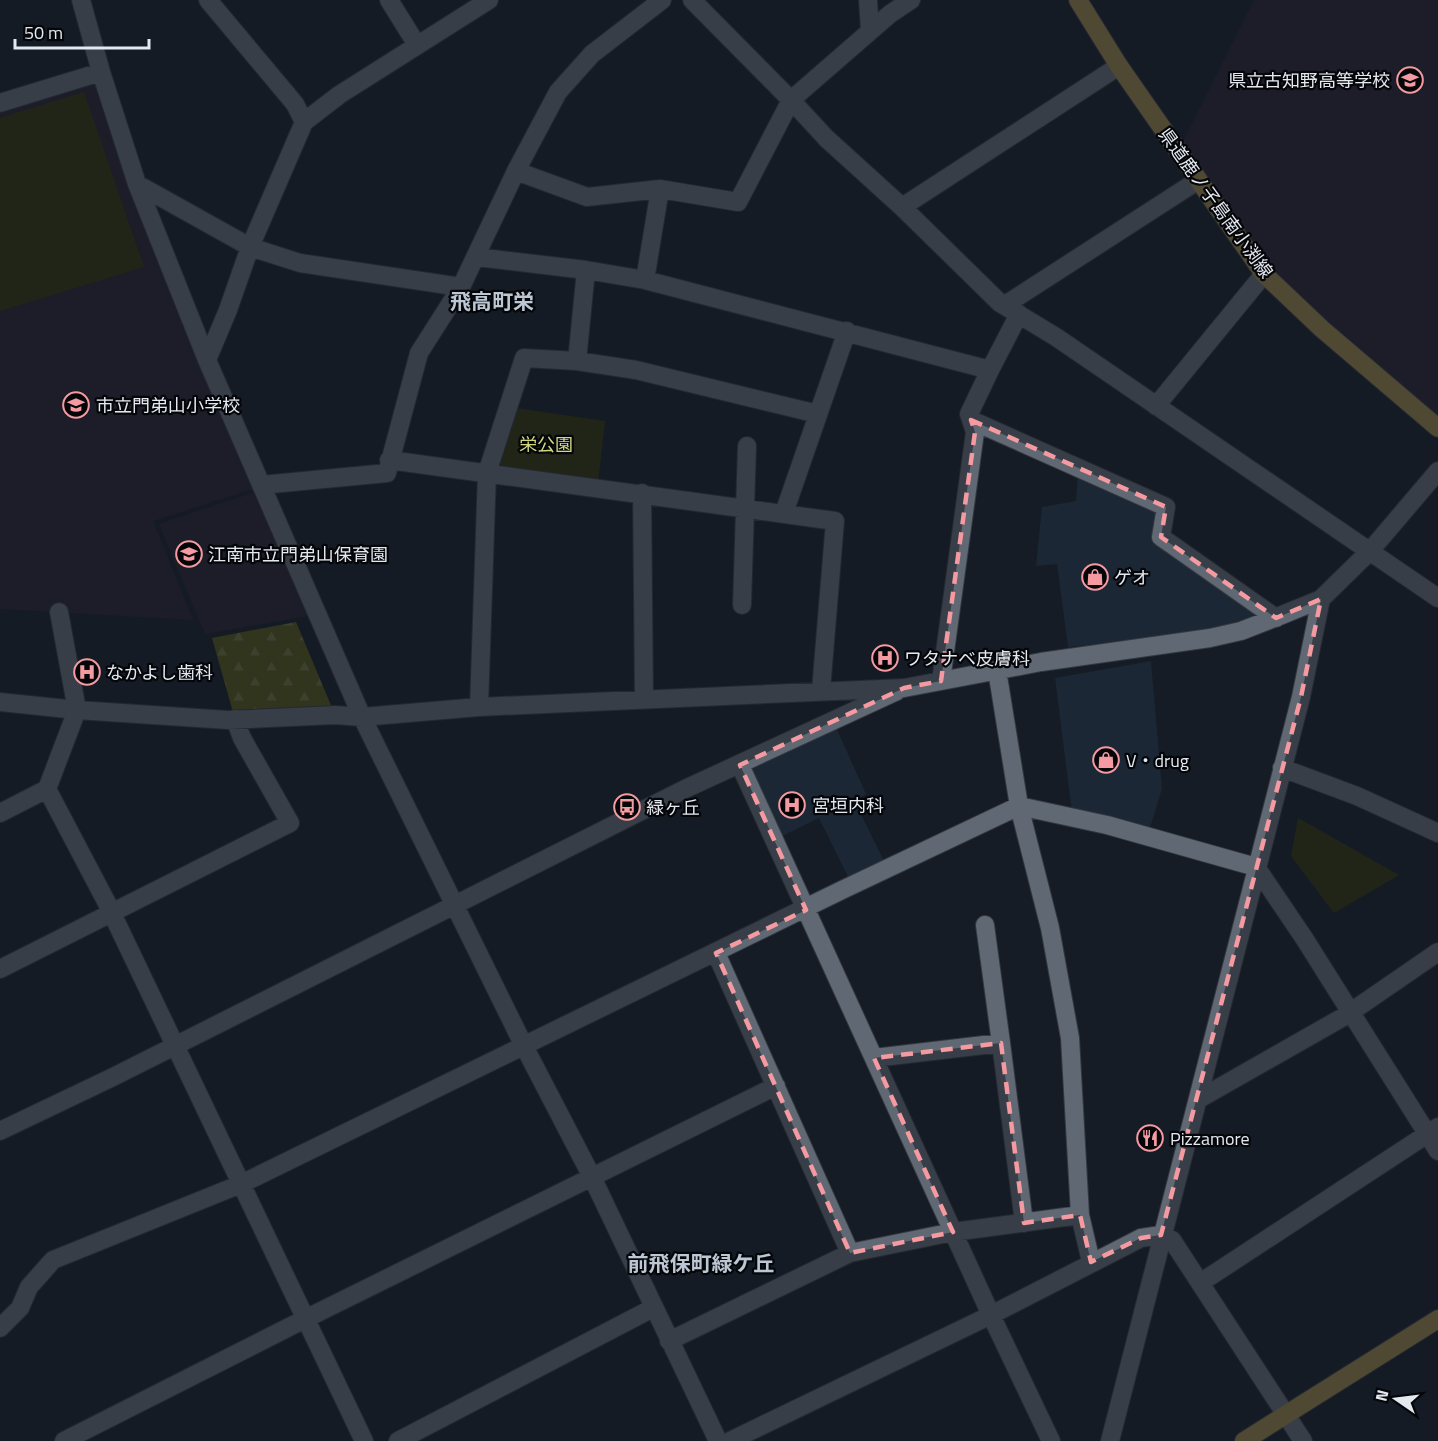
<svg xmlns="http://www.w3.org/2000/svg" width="1438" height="1441" font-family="'Titillium Web','Noto Sans JP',sans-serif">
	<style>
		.built { fill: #1b2734 }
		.education { fill: #251f2e }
		.green { fill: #303207 }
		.forest { fill: url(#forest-firs) }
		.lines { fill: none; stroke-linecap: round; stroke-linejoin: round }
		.minor-casing { stroke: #343840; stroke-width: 20 }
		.major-casing { stroke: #343840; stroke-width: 20 }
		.minor { stroke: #5f6873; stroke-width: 18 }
		.major { stroke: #958048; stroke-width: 18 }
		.marked { fill: none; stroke: #f49aa0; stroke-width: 4.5; stroke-dasharray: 12 8; stroke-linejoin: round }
		.labels { text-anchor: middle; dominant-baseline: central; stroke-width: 4.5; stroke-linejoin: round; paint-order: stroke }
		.poi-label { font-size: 18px; fill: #e4e9f0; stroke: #04060a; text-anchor: start }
		.street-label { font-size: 18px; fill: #e4e9f0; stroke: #04060a }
		.park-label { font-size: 18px; fill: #d2d880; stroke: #04060a }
		.quarter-label { font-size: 21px; font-weight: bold; fill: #bdc7d4; stroke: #04060a }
	</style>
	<defs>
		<pattern id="forest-firs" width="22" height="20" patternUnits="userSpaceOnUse" patternTransform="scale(1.5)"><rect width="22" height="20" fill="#525518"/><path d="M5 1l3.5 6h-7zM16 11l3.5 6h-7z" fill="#6b6d3a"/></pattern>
	</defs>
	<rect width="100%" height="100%" fill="#151c25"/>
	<!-- built -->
	<path class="built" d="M1078,473L1161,510L1156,540L1268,616L1226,630L1068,647L1057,564L1036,566L1042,507L1076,501Z
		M1151,661L1162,789L1149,831L1072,813L1055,678Z
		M835,725L866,794L855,802L886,865L851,883L819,818L778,838L743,767Z"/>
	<!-- education -->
	<path class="education" d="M1254,0H1438V418L1268,269L1181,146Z
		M96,81L255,488L153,521L193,620L0,609V111Z
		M258,491L314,615L205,634L159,524Z"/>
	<!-- green -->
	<path class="green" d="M84,92L144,267L0,311V118Z
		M515,408L605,421L598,482L495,469Z
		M1298,818L1399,875L1334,913L1291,856Z"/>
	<!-- forest -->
	<path class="forest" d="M296,622L335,715L235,719L212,638Z"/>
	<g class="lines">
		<!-- minor casing -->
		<g class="minor-casing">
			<path id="minor" d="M81,0L101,72
				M208,0L295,104L304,122
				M389,0L417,45
				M692,0L791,100L826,138L902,207L1000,303L1056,337L1438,598
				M868,0L870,31
				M0,103L101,72L137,184L207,360L362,717L524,1046L592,1177L718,1441
				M516,171L587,197L660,189L738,202L791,100L890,14L911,0
				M137,184L250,247L300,263L461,287
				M902,207L1119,66
				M476,257L586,270L645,280L990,370L1019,314
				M645,280L660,189
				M1005,305L1197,181
				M207,360L228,310L250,247L304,122L339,95L489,0
				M577,361L586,270
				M1156,406L1264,274
				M971,420L1166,507L1161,537L1276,618
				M389,460L835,521L821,690
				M261,485L387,473L419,353L461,287L516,171L558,92L592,54L662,0
				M642,493L644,698
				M784,513L847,331
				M742,605L747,446
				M997,670L1019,806L1050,928L1070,1038L1080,1215L1091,1262
				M941,681L975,432L969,414L990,370
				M0,702L77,710L228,720L335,715L362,717L479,707L904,688L1041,662L1210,638L1241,631L1282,615L1321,599L1370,551L1438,471
				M479,707L487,473L524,358L577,361L636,370L818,414
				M740,765L991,1315L1051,1441
				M1282,768L1357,796L1438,833
				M47,789L108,905L364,1441
				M0,813L47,789L77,710L59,612
				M985,925L1001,1043
				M716,953L850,1253
				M0,969L290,823L242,738L235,719
				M874,1058L1001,1043L1024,1223
				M1199,1099L1345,1016L1438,952
				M0,1131L113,1077L685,789L897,691
				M1200,1283L1438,1127
				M0,1328L20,1308L29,1287L53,1260L241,1184L842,890L1019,806L1107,825L1256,867L1304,938L1438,1151
				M669,1341L850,1253L953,1232L1080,1215
				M64,1441L307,1318L776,1086
				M398,1441L653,1308
				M730,1441L991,1315L1141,1238L1161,1235L1172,1240L1303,1441
				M1110,1441L1301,697L1321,599"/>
		</g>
		<!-- major casing -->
		<g class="major-casing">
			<path id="major" d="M1078,0L1119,66L1264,274L1322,329L1438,428
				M1244,1441L1438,1319"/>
		</g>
		<!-- minor -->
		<use href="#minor" class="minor"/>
		<!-- major -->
		<use href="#major" class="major"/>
	</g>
	<!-- marked area -->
	<path d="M0 0H1438V1441H0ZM971,420L1166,507L1161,537L1276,618L1321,599L1301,697L1161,1235L1141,1238L1091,1262L1080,1215L1024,1223L1001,1043L874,1058L953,1232L850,1253L716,953L806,910L740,765L904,688L941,681L975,432Z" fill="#151c25" fill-opacity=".55" fill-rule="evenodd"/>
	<path class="marked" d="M971,420L1166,507L1161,537L1276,618L1321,599L1301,697L1161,1235L1141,1238L1091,1262L1080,1215L1024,1223L1001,1043L874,1058L953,1232L850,1253L716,953L806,910L740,765L904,688L941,681L975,432Z"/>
	<!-- icons -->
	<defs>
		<g id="school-ring" transform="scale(1.35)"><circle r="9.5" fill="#04060a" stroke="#f49aa0" stroke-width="1.5"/><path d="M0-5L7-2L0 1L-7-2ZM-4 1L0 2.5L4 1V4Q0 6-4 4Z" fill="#f49aa0"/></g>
		<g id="shop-ring" transform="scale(1.35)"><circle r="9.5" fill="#04060a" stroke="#f49aa0" stroke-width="1.5"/><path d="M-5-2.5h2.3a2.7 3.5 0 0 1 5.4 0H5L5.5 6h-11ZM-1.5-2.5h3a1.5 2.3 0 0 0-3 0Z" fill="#f49aa0"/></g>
		<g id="hospital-ring" transform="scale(1.35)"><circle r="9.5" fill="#04060a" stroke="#f49aa0" stroke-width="1.5"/><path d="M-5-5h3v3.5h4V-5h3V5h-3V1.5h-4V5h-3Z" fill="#f49aa0"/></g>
		<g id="bus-ring" transform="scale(1.35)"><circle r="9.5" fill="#04060a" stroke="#f49aa0" stroke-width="1.5"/><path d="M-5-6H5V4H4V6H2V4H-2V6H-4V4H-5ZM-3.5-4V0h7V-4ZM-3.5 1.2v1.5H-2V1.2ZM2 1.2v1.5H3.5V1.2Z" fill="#f49aa0"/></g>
		<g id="restaurant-ring" transform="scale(1.35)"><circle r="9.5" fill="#04060a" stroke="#f49aa0" stroke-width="1.5"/><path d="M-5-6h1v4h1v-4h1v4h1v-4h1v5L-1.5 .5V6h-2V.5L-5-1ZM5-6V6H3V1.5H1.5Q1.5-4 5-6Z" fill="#f49aa0"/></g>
	</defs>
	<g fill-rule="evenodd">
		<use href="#school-ring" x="1410" y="80"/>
		<use href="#school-ring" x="76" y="405"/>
		<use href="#school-ring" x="189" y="554"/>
		<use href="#shop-ring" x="1095" y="577"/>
		<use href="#hospital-ring" x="885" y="658"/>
		<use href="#hospital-ring" x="87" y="672"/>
		<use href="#shop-ring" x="1106" y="760"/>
		<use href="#hospital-ring" x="792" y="805"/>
		<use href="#bus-ring" x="627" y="807"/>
		<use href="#restaurant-ring" x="1150" y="1138"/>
	</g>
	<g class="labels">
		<!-- poi labels -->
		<g class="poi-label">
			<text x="1390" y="80" text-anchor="end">県立古知野高等学校</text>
			<text x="96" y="405">市立門弟山小学校</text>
			<text x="208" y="554">江南市立門弟山保育園</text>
			<text x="1114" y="577">ゲオ</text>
			<text x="904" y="658">ワタナベ皮膚科</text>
			<text x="106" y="672">なかよし歯科</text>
			<text x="1126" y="760">V・drug</text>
			<text x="812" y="805">宮垣内科</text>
			<text x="646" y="807">緑ヶ丘</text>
			<text x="1170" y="1138">Pizzamore</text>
		</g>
		<!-- street labels -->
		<g class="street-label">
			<text transform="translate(1216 203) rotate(54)">県道鹿ノ子島南小渕線</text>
		</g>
		<!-- park labels -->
		<g class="park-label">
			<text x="546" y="444">栄公園</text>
		</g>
		<!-- quarter labels -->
		<g class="quarter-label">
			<text x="492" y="301">飛高町栄</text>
			<text x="701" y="1263">前飛保町緑ケ丘</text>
		</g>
	</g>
	<!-- north arrow -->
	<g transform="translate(1396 1399) rotate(284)" stroke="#04060a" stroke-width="4.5" paint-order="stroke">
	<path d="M0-4.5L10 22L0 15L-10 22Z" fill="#e4e9f0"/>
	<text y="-9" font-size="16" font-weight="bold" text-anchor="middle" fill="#e4e9f0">N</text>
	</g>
	<!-- scale -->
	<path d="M15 39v9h134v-9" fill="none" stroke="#e4e9f0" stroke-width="3"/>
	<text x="24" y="39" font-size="18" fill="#e4e9f0" stroke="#04060a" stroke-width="4.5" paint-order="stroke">50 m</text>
</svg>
